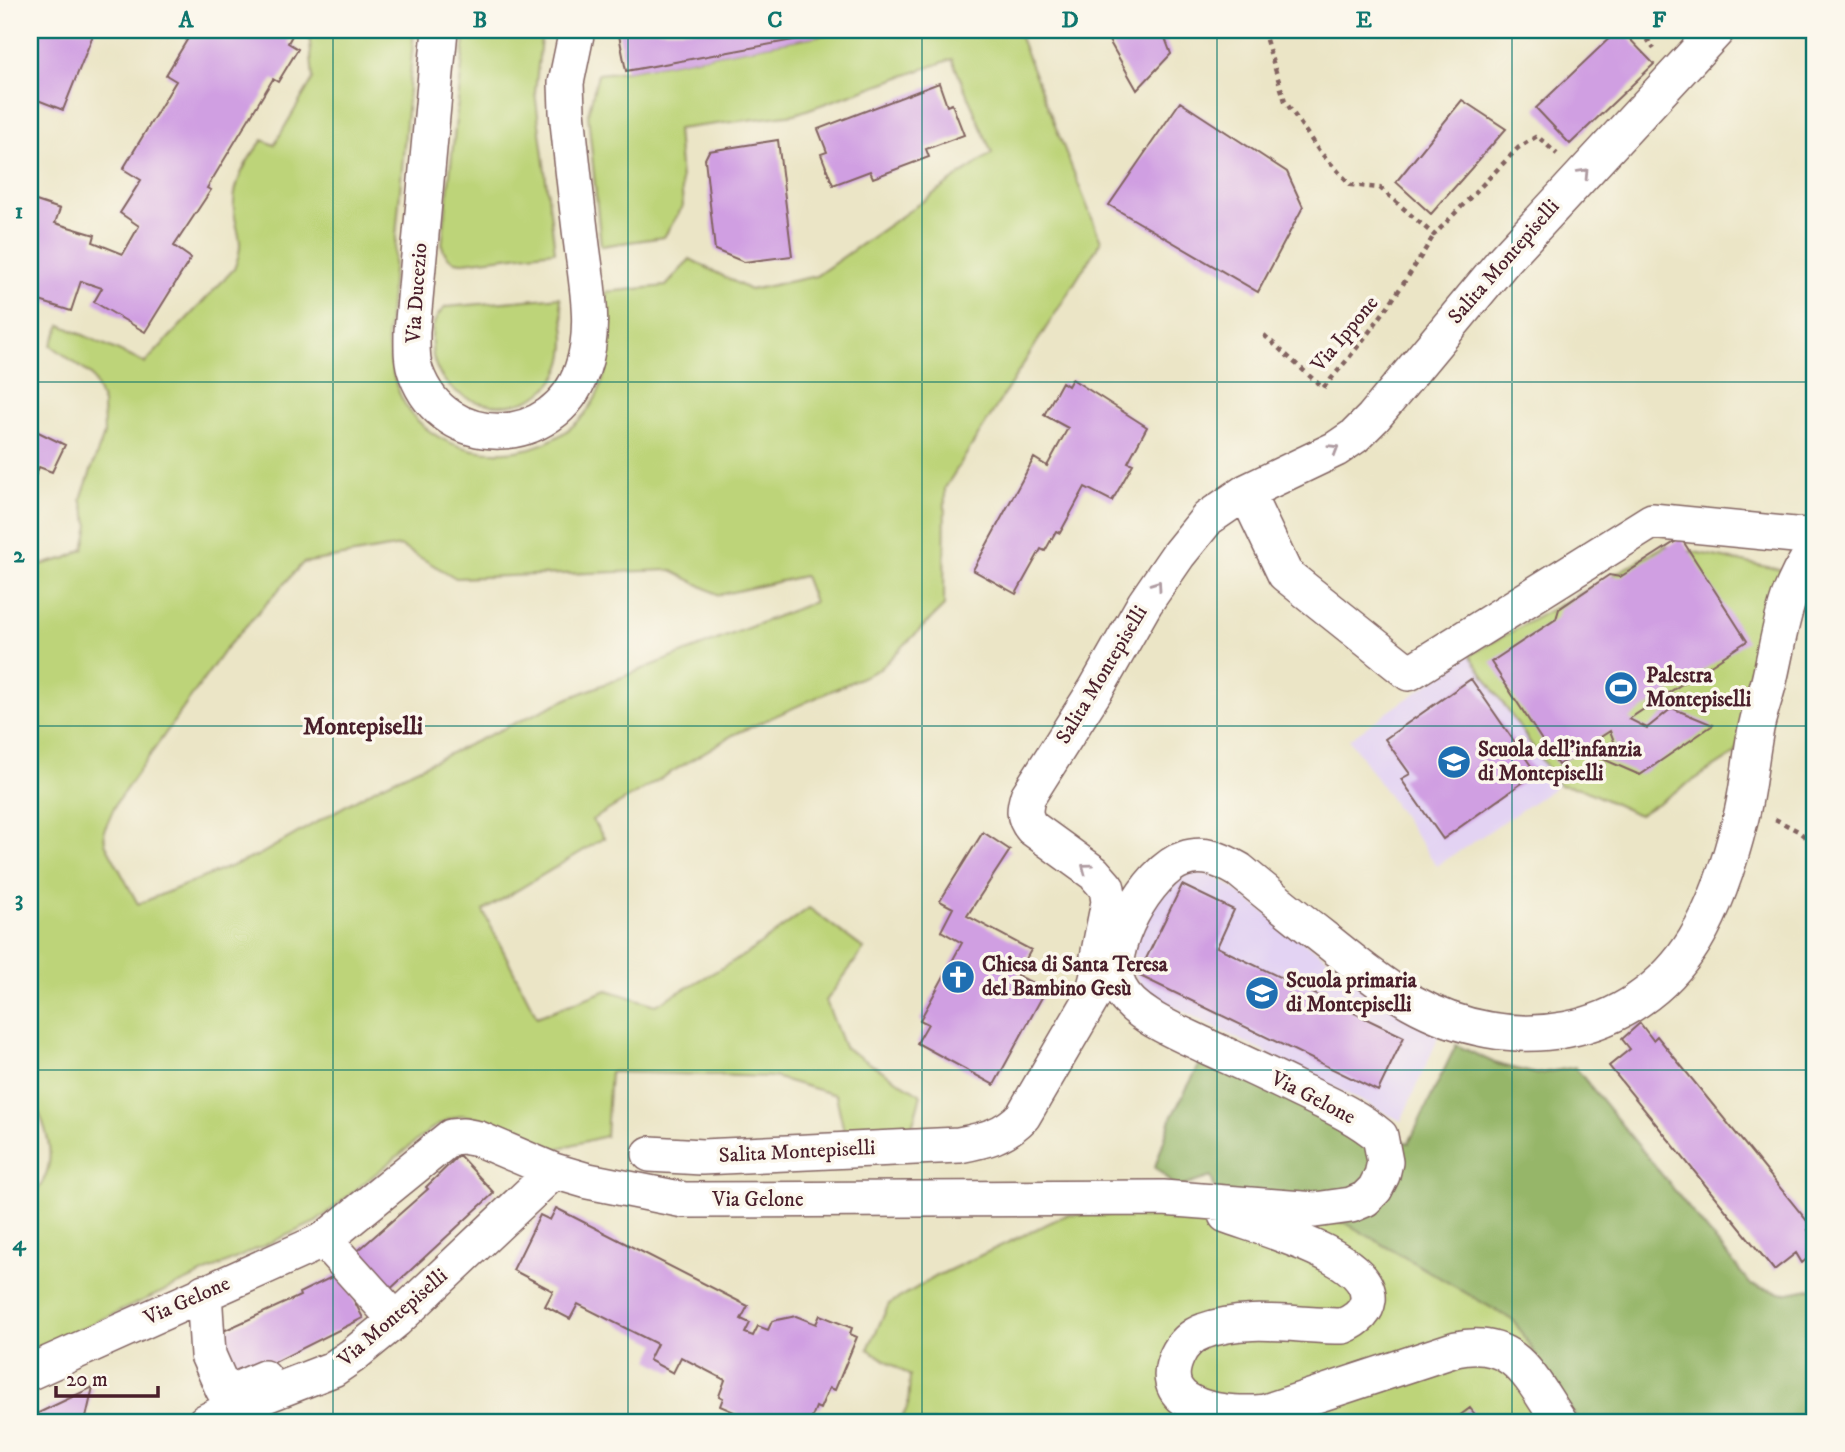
<svg xmlns="http://www.w3.org/2000/svg" width="1845" height="1452" font-family="'IM FELL DW Pica',serif">
	<style>
		.built { fill: #e3d3f3 }
		.green { fill: #bdd479; stroke: #847a52; stroke-width: 2; fill-rule: evenodd }
		.forest { fill: #96b669; stroke: #706a4a; stroke-width: 2 }
		.building { fill: #d09fe2 }
		.lines { fill: none; stroke-linecap: round; stroke-linejoin: round }
		.minor-casing { stroke: #826461; stroke-width: 38 }
		.path { stroke: #826461; stroke-width: 4.5; stroke-dasharray: 5 5; stroke-linecap: butt }
		.minor { stroke: #fff; stroke-width: 35 }
		.oneway { stroke: #ae9aa0 }
		.grid { fill: none; stroke: #0f766e; stroke-width: 2; stroke-opacity: 0.55 }
		.labels { text-anchor: middle; dominant-baseline: central; stroke-width: 7; stroke-linejoin: round; paint-order: stroke }
		.street-label { font-size: 21px; fill: #4a1f2b; stroke: #fbf7ec }
		.poi-label { font-size: 21px; font-weight: bold; fill: #4a1f2b; stroke: #fbf7ec; text-anchor: start }
		.quarter-label { font-size: 24px; font-weight: bold; fill: #4a1f2b; stroke: #fbf7ec }
		.neatline { fill: none; stroke: #0f766e; stroke-width: 2.5 }
		.grid-label { font-size: 23px; text-anchor: middle; font-weight: bold; fill: #0f766e }
	</style>
	<rect width="100%" height="100%" fill="#fbf7ec"/>
	<filter id="ink" filterUnits="userSpaceOnUse"><feTurbulence type="fractalNoise" baseFrequency=".0143" numOctaves="2"/><feDisplacementMap in="SourceGraphic" scale="14" xChannelSelector="R" yChannelSelector="G"/><feConvolveMatrix kernelMatrix="1 2 1 2 8 2 1 2 1" color-interpolation-filters="sRGB"/></filter>
	<filter id="wash" filterUnits="userSpaceOnUse"><feTurbulence type="fractalNoise" baseFrequency=".00686" numOctaves="4" result="noise"/><feDisplacementMap in="SourceGraphic" scale="28" xChannelSelector="R" yChannelSelector="G"/><feGaussianBlur stdDeviation="1.57" result="paint"/><feColorMatrix in="noise" values="0 0 0 0 0 0 0 0 0 0 0 0 0 0 0 0 0 1.4 0 .05"/><feComposite in="paint" operator="in"/></filter>
	<g filter="url(#wash)">
		<rect width="100%" height="100%" fill="#ebe5c6"/>
		<!-- built -->
		<path class="built" d="M1470,655L1559,785L1437,866L1349,739Z
			M1189,872L1211,875L1229,885L1305,943L1440,1034L1401,1121L1159,999L1144,988L1133,972L1134,944L1152,905Z"/>
		<!-- green -->
		<path class="green" d="M309,30H414L387,340C391,363 393,385 406,406C449,472 560,466 596,397C613,364 609,328 606,292L666,286L690,259L750,290L816,276L992,153L952,59L795,114L677,129L683,206L664,237L601,246L588,114L598,74L626,71L850,30H1017L1101,241L945,488L944,606L880,669L733,735L592,820L604,838L483,911L537,1017L607,990L656,1005L748,953L809,908L864,949L826,1001L844,1047L921,1095L909,1137L847,1145L836,1095L774,1077L610,1072L606,1136L552,1150L480,1118L462,1115L448,1120L431,1129L316,1222L30,1352V1199C64,1164 47,1130 30,1092V571L36,566L67,558L84,549L89,525L81,499L104,434L103,403L92,376L51,345L61,325L145,363L234,269C246,239 237,238 234,210C232,184 247,159 263,140L274,145L313,79ZM400,546L456,578L670,570L719,595L804,576L814,602L569,698L380,786L259,855L138,904L105,843L104,831L116,803L226,648L303,563Z
			M466,30H542L535,92L555,251L464,262C451,262 445,257 442,245Z
			M560,297C563,319 569,344 561,366C539,427 434,414 432,346C431,330 433,317 446,307Z
			M1665,546L1782,570L1736,753L1639,815L1580,788L1559,785L1470,655Z
			M1160,1214L1348,1223L1514,1321L1579,1422H900L908,1406L910,1376L868,1349L889,1304L937,1276L1066,1215Z"/>
		<!-- forest -->
		<path class="forest" d="M1456,1045L1497,1064L1537,1074L1575,1067L1751,1285L1784,1294L1815,1288V1422H1579L1514,1321L1301,1197L1218,1198L1211,1177L1177,1188L1155,1167L1172,1116L1203,1058L1349,1126L1409,1143Z"/>
		<g id="blocks">
			<!-- building -->
			<path class="building" d="M30,30H95L63,110L30,97Z
				M193,30H295L288,43L298,49L278,82L273,79L207,188L211,190L174,246L191,258L145,332L94,302L102,288L81,281L71,311L30,298V199L60,209L55,223L95,235L93,242L123,254L139,226L120,213L141,180L123,169L176,81L166,75Z
				M618,30H842V31L626,71Z
				M1103,30H1162L1171,54L1137,90Z
				M1618,30H1621L1654,64L1570,144L1536,108Z
				M939,83L947,106L952,104L964,135L926,149L929,157L873,178L870,171L833,185L821,154L827,152L818,129Z
				M1462,100L1506,129L1431,214L1396,182Z
				M1180,102L1287,172L1303,207L1258,292L1109,205Z
				M778,140L792,256L744,262L715,250L705,159L709,151Z
				M1072,379L1147,427L1128,462L1133,464L1112,501L1085,487L1060,533L1056,531L1045,551L1041,549L1016,594L973,570L1034,458L1047,466L1068,428L1044,415L1062,382L1068,386Z
				M30,428L65,445L52,472L39,467L30,488Z
				M1681,538L1747,641L1629,719L1647,728L1672,708L1713,725L1640,775L1603,759L1617,749L1610,731L1558,765L1491,662L1556,619L1559,609L1609,575L1620,577Z
				M1471,679L1536,773L1443,839L1401,779L1410,774L1385,739Z
				M983,832L1010,850L967,916L1031,950L1017,975L1046,990L994,1085L917,1043L928,1024L920,1020L962,943L941,931L953,908L940,901Z
				M1182,885L1234,910L1217,947L1404,1037L1378,1091L1138,975Z
				M1640,1023L1653,1040L1657,1036L1812,1227L1808,1230L1815,1240V1252L1802,1263L1796,1253L1774,1270L1609,1066L1630,1049L1622,1039Z
				M459,1155L494,1193L386,1293L352,1256L428,1189L426,1187Z
				M556,1208L748,1306L741,1319L750,1323L745,1333L753,1336L758,1326L768,1330L772,1321L796,1316L816,1324L820,1315L852,1328L850,1334L857,1337L835,1390L829,1388L820,1409L816,1407L810,1422H749L738,1418L739,1414L720,1406L723,1398L719,1396L725,1380L681,1357L673,1373L649,1360L657,1344L578,1304L570,1319L545,1306L553,1291L513,1270L540,1215L550,1220Z
				M340,1273L363,1318L231,1384L208,1338L300,1296L299,1293Z
				M93,1387L85,1422H30V1417Z
				M1470,1408L1481,1422H1451Z"/>
		</g>
	</g>
	<g filter="url(#ink)">
		<use href="#blocks" fill-opacity="0" stroke="#826461" stroke-width="2"/>
		<g class="lines">
			<!-- minor casing -->
			<g class="minor-casing">
				<path id="minor" d="M440,30L412,331C412,345 411,360 416,373C445,453 555,449 582,370C597,328 586,281 581,238C576,196 571,154 567,111L566,83L577,30
					M1246,492L1285,574L1409,673L1652,521L1815,537
					M650,1154L702,1157L959,1145C985,1140 1004,1136 1023,1116L1092,998L1098,975V957L1109,902L1107,888L1094,873L1032,828C1023,817 1024,809 1028,796L1096,689L1145,603L1178,555L1208,518L1246,492L1336,449L1355,436L1373,418L1505,259L1717,30
					M1226,1215C1257,1227 1372,1256 1368,1300C1366,1314 1355,1321 1343,1326C1298,1326 1247,1315 1204,1331C1192,1335 1182,1345 1177,1356C1152,1411 1232,1416 1265,1412L1456,1349C1516,1336 1531,1380 1560,1422
					M324,1240L396,1320
					M204,1292L208,1355L223,1389L231,1392L264,1378
					M30,1372L324,1240L451,1137L463,1136L479,1139L554,1171L588,1181L684,1200L1163,1198L1315,1210L1351,1205L1365,1199L1375,1189L1382,1175L1385,1162L1380,1136C1355,1115 1326,1103 1297,1089C1267,1074 1236,1060 1206,1046C1180,1033 1132,1015 1119,987C1102,952 1149,869 1184,859C1204,852 1222,860 1239,870C1269,895 1299,919 1330,943C1356,964 1382,985 1411,1002C1509,1057 1633,1041 1695,940C1717,904 1731,858 1741,817C1748,790 1750,761 1755,734C1758,714 1766,696 1770,677C1781,629 1784,590 1815,549
					M205,1422L230,1409L333,1369L352,1356L396,1320L554,1171"/>
			</g>
			<!-- path -->
			<path class="path" d="M1263,30L1285,101L1319,151L1351,185L1380,188L1434,235L1518,148L1537,136L1557,154
				M1641,30L1654,49
				M1264,335L1323,388C1366,340 1401,290 1434,235
				M1775,819L1798,831L1815,845"/>
			<!-- minor -->
			<use href="#minor" class="minor"/>
		</g>
		<!-- one-way arrows -->
		<defs><path id="oneway-chevron" d="M-2-3.5L2.5 0L-2 3.5" fill="none" stroke-width="1.6" stroke-linecap="round" stroke-linejoin="round" transform="scale(1.75)"/></defs>
		<g class="oneway">
			<use href="#oneway-chevron" transform="translate(1584 173) rotate(-47)"/>
			<use href="#oneway-chevron" transform="translate(1334 449) rotate(-31)"/>
			<use href="#oneway-chevron" transform="translate(1157 585) rotate(-55)"/>
			<use href="#oneway-chevron" transform="translate(1086 868) rotate(-143)"/>
		</g>
	</g>
	<!-- grid -->
	<path class="grid" d="M333,30V1422M628,30V1422M922,30V1422M1217,30V1422M1512,30V1422M30,382H1815M30,726H1815M30,1070H1815"/>
	<!-- icons -->
	<defs>
		<g id="stadium-disc" transform="scale(1.75)"><circle r="9.5" fill="#1f6fb2" stroke="#fbf7ec"/><path d="M0-5a6.5 5 0 1 0 0 10a6.5 5 0 1 0 0-10ZM-3.5-1.8h7v3.6h-7Z" fill="#fff"/></g>
		<g id="school-disc" transform="scale(1.75)"><circle r="9.5" fill="#1f6fb2" stroke="#fbf7ec"/><path d="M0-5L7-2L0 1L-7-2ZM-4 1L0 2.5L4 1V4Q0 6-4 4Z" fill="#fff"/></g>
		<g id="church-disc" transform="scale(1.75)"><circle r="9.5" fill="#1f6fb2" stroke="#fbf7ec"/><path d="M-1.2-6h2.4v3.5h3.3v2.4h-3.3V6h-2.4V-.1h-3.3v-2.4h3.3Z" fill="#fff"/></g>
	</defs>
	<g fill-rule="evenodd">
		<use href="#stadium-disc" x="1621" y="688"/>
		<use href="#school-disc" x="1454" y="762"/>
		<use href="#church-disc" x="958" y="977"/>
		<use href="#school-disc" x="1262" y="993"/>
	</g>
	<g class="labels">
		<!-- street labels -->
		<g class="street-label">
			<text transform="translate(1504 262) rotate(-49)">Salita Montepiselli</text>
			<text transform="translate(417 293) rotate(-86)">Via Ducezio</text>
			<text transform="translate(1345 334) rotate(-50)">Via Ippone</text>
			<text transform="translate(1102 675) rotate(-59)">Salita Montepiselli</text>
			<text transform="translate(1313 1098) rotate(27)">Via Gelone</text>
			<text transform="translate(797 1152) rotate(-3)">Salita Montepiselli</text>
			<text x="758" y="1200">Via Gelone</text>
			<text transform="translate(187 1301) rotate(-24)">Via Gelone</text>
			<text transform="translate(393 1318) rotate(-41)">Via Montepiselli</text>
		</g>
		<!-- poi labels -->
		<g class="poi-label">
			<text x="1646" y="676">Palestra<tspan x="1646" dy="24">Montepiselli</tspan></text>
			<text x="1478" y="750">Scuola dell'infanzia<tspan x="1478" dy="24">di Montepiselli</tspan></text>
			<text x="982" y="965">Chiesa di Santa Teresa<tspan x="982" dy="24">del Bambino Gesù</tspan></text>
			<text x="1286" y="981">Scuola primaria<tspan x="1286" dy="24">di Montepiselli</tspan></text>
		</g>
		<!-- quarter labels -->
		<g class="quarter-label">
			<text x="363" y="727">Montepiselli</text>
		</g>
	</g>
	<!-- margin -->
	<rect width="1845" height="1452" fill="none" stroke="#fbf7ec" stroke-width="77"/>
	<!-- scale -->
	<path d="M56 1386v10h102v-10" fill="none" stroke="#4a1f2b" stroke-width="3.5"/>
	<text x="66" y="1386" font-size="21" fill="#4a1f2b" stroke="#fbf7ec" stroke-width="5" paint-order="stroke">20 m</text>
	<rect x="38" y="38" width="1768" height="1376" class="neatline"/>
	<g class="grid-label">
		<text x="186" y="27">A</text>
		<text x="480" y="27">B</text>
		<text x="775" y="27">C</text>
		<text x="1070" y="27">D</text>
		<text x="1364" y="27">E</text>
		<text x="1659" y="27">F</text>
		<text x="19" y="218">1</text>
		<text x="19" y="562">2</text>
		<text x="19" y="906">3</text>
		<text x="19" y="1250">4</text>
	</g>
</svg>
